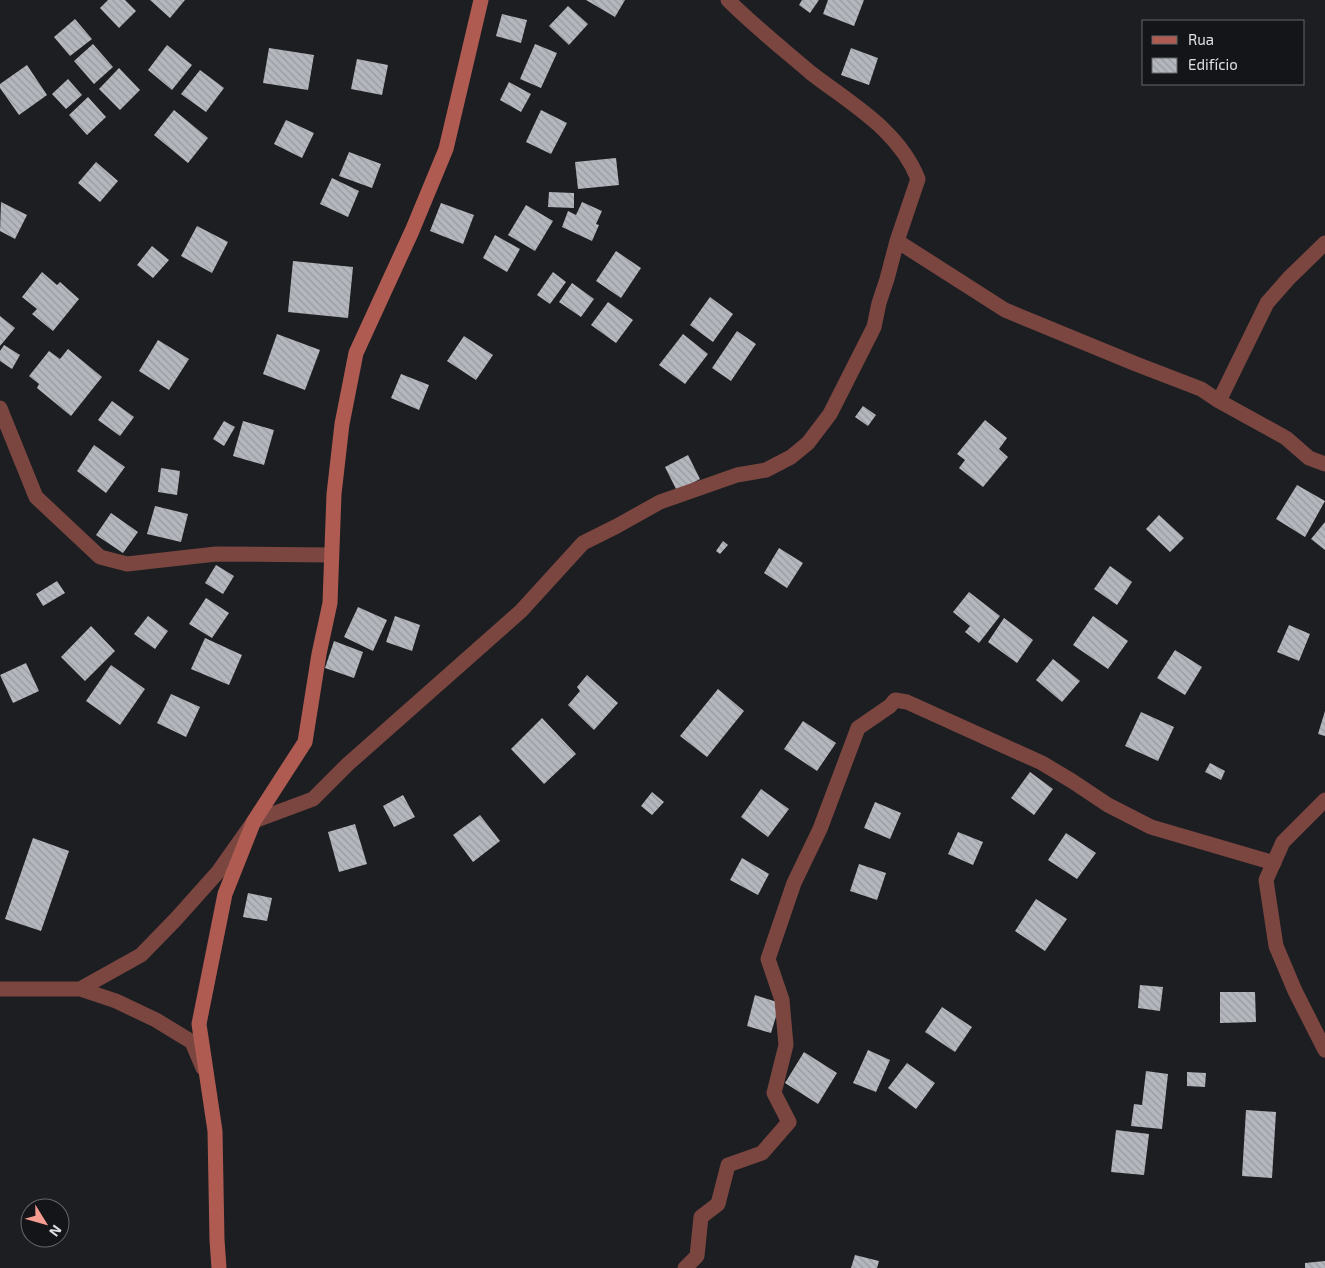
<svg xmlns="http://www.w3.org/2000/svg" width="1325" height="1268" font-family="'Exo 2',sans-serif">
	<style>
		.building { fill: url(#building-back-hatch) }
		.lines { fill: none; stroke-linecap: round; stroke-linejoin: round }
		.street { stroke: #7b4640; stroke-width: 15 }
		.secondary { stroke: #af5b52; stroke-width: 15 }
	</style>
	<defs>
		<pattern id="building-back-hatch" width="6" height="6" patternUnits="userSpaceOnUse" patternTransform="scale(1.25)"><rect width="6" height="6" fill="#b4b7bd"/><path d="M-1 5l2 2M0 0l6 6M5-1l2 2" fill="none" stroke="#989a9f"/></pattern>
	</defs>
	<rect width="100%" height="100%" fill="#1c1e22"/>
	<!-- building -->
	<path class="building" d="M108,0H125L136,11L119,28L100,8Z
		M150,0H185L170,18Z
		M586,0H625L615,17Z
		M802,0H819L810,13L799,5Z
		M828,0H864L854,26L823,14Z
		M568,6L588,24L569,45L549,26Z
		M502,14L527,20L521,43L496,36Z
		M75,19L92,39L70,56L54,37Z
		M93,44L113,67L94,84L74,61Z
		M535,44L557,53L541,88L520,79Z
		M167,45L192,65L172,90L148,70Z
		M269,48L314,55L308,90L263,83Z
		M851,48L878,58L869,85L841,75Z
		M357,59L388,65L382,95L351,89Z
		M27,65L47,95L19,115L0,88V84Z
		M119,68L140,90L120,110L99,89Z
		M200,70L224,88L206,112L181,94Z
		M68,79L82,95L66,109L52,94Z
		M509,82L531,94L521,112L500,100Z
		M88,97L106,117L87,135L69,115Z
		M174,110L208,138L188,163L154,135Z
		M541,110L567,123L551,154L526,142Z
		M286,120L314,133L302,158L274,144Z
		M349,152L381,164L372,188L339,176Z
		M616,158L619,185L578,189L575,162Z
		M96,162L118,181L100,202L78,183Z
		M332,178L359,191L348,217L320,204Z
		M549,192L574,193V208L548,207Z
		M1,202L27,215L15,239L0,231Z
		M582,202L602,211L596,224L599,225L592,241L562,227L568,211L576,215Z
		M441,203L474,215L463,244L430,231Z
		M526,205L553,221L535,251L508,235Z
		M197,226L228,242L212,273L181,256Z
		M495,235L520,249L507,272L483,258Z
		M152,246L169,260L153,278L137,265Z
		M616,251L641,268L621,298L596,281Z
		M293,261L353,267L348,318L288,312Z
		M42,272L57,285L60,282L79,299L53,331L32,314L37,309L22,297Z
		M553,272L566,282L550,304L537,295Z
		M572,283L594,299L581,317L559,302Z
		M710,297L733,314L713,342L690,325Z
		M608,302L633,320L616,343L591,325Z
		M0,316L15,328L0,346Z
		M737,331L756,344L731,381L712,368Z
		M277,334L320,350L305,390L263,374Z
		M683,334L708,354L685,384L659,365Z
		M464,336L493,355L476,380L447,361Z
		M158,340L189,359L169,390L139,371Z
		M4,345L20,355L12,369L0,361V351Z
		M68,349L102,377L71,416L37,388L39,384L29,376L49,351L60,359Z
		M401,374L429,385L419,410L391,398Z
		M112,401L134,417L120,436L98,420Z
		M863,406L876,415L868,426L855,417Z
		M985,420L1007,438L999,449L1008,457L983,487L959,468L965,460L957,454Z
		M224,421L235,427L224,446L213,439Z
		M243,421L274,430L264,465L233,456Z
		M94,445L125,467L106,493L77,471Z
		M688,455L700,479L677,491L665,467Z
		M161,468L180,471L177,495L158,492Z
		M1297,485L1325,501L1305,537L1276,519Z
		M155,506L188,514L181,542L147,534Z
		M111,513L138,532L123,553L96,535Z
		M1159,515L1184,538L1170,552L1146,529Z
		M1325,522V550L1311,539Z
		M723,541L728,545L720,554L716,551Z
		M779,548L803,563L787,588L764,573Z
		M216,565L234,576L223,594L205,583Z
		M1110,566L1132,582L1117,605L1094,589Z
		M57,581L65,593L43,606L36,594Z
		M969,592L1000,616L979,643L965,632L970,626L953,612Z
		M206,598L229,613L212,638L189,624Z
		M358,607L387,620L373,651L344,637Z
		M148,616L168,631L155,649L134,634Z
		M395,616L420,625L412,651L386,642Z
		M1093,616L1128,641L1108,669L1073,645Z
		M1004,618L1033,640L1017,663L988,642Z
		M1289,625L1310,634L1299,661L1277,652Z
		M91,626L115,651L85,681L61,657Z
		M205,638L242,655L229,685L191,669Z
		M334,641L363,652L354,678L325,668Z
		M1175,650L1202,667L1185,695L1157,678Z
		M1053,659L1080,681L1062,702L1036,680Z
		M26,663L39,691L13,703L0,675Z
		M111,665L145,689L120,725L86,701Z
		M587,675L618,703L594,730L568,705L580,691L577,687Z
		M718,689L744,711L707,757L680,736Z
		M171,694L200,707L186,737L157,723Z
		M1325,711V736L1318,734Z
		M1141,712L1174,727L1158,761L1125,746Z
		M542,718L576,754L544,784L511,749Z
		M803,721L836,743L817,771L784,749Z
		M1210,763L1225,771L1221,780L1205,772Z
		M1030,772L1053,789L1034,815L1011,798Z
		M761,789L789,809L768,837L741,817Z
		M652,792L664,802L652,815L641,806Z
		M403,795L415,817L394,827L383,806Z
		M875,802L901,813L890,839L864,828Z
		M480,815L500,841L473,862L453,835Z
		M355,824L367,864L339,872L328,832Z
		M958,832L983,842L973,865L948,854Z
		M1066,833L1096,853L1077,879L1048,860Z
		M33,838L69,851L41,931L5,919Z
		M742,858L769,874L758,895L730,880Z
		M859,864L886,873L877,900L850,891Z
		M248,893L272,898L267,921L243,917Z
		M1036,899L1067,919L1045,951L1015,931Z
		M1140,985L1163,987L1160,1011L1138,1008Z
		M1220,992H1255L1256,1022L1220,1023Z
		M755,995L780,1003L771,1033L747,1026Z
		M942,1007L972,1027L955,1052L925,1032Z
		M868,1050L890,1060L876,1092L853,1083Z
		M804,1052L837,1073L818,1104L785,1083Z
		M907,1063L935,1083L916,1109L888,1088Z
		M1146,1071L1168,1074L1162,1129L1131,1126L1134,1104L1142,1105Z
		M1187,1072L1206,1073L1205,1087L1187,1086Z
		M1246,1110L1276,1112L1272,1178L1242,1176Z
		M1116,1130L1149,1134L1144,1175L1111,1172Z
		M855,1255L879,1261L877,1268H851Z
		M1325,1261V1268H1305V1263Z"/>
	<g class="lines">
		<!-- street -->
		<path class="street" d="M728,0C754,26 783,49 811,73C851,104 899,130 918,179L897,241L1005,310L1136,364L1201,389L1219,401L1286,438L1309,458L1325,464
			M1219,401L1267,303L1289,278L1325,243
			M0,408L36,497L100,557L127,564L216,554L331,555
			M1325,800L1283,842L1266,880L1276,946L1295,991L1325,1050
			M0,989H80L141,955L176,919L218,872L254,821L313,799L348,764L521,611L583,543L617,526L660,502L737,475L766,470L791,457L808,443L830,414L874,327L879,303L887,279L897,241
			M80,989L116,1001L156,1020L192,1042L203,1068
			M685,1268L697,1256L701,1217L718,1204L728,1165L762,1153L789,1122L774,1093L786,1045L782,1000L768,959L794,883L820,829L858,728L890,706L895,700L907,702L1042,763L1072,781L1108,805L1151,827L1274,863"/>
		<!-- secondary -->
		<path class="secondary" d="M219,1268L217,1240L215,1131L199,1024L225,894L254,821L305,742L319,654L330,603L334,494L342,424L356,353L412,231L446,149L481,0"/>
	</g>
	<!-- legend -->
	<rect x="1142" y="20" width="162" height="65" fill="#131519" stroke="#646669"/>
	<rect x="1152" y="36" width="25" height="8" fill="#af5b52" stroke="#646669"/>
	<text x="1188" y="45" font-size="15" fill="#dee0e2">Rua</text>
	<rect x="1152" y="58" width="25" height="15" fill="url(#building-back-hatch)" stroke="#646669"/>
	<text x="1188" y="70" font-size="15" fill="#dee0e2">Edifício</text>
	<!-- north arrow -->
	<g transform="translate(45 1223) rotate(127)"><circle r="24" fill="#131519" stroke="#646669"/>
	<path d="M0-4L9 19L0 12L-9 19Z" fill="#f59c91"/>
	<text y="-8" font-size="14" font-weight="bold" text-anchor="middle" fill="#dee0e2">N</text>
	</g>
</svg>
